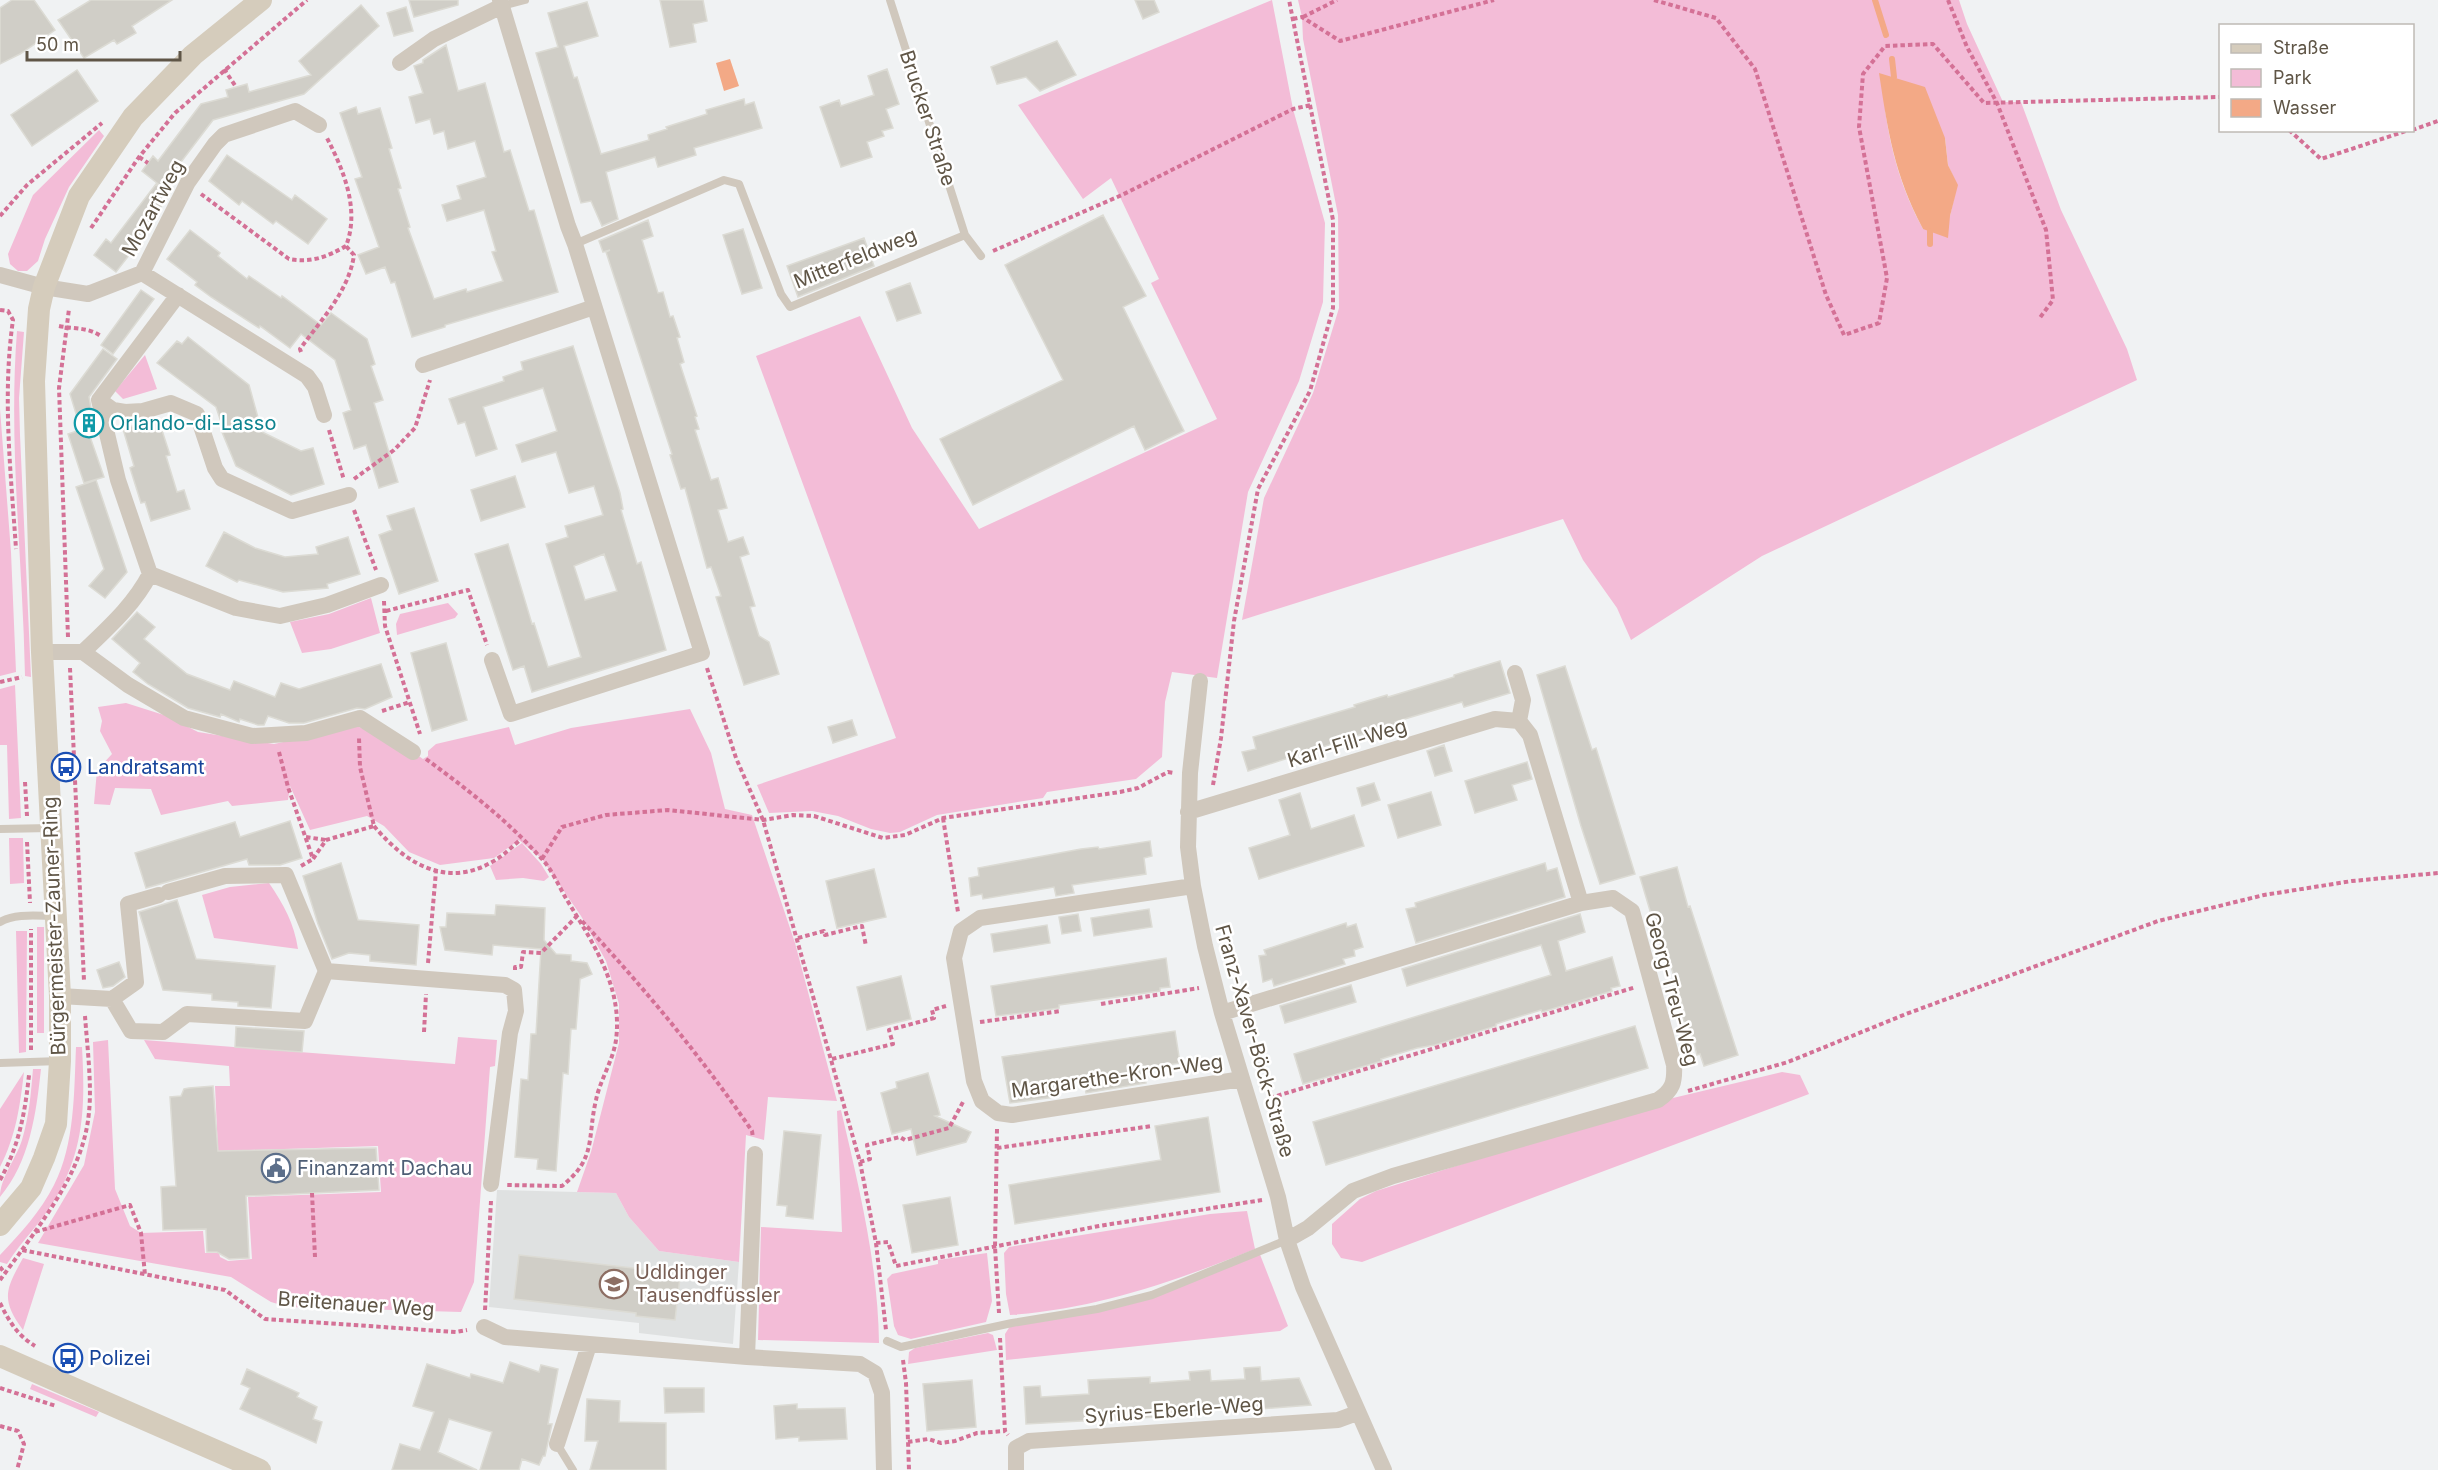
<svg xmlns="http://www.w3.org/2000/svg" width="2438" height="1470" font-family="Inter,sans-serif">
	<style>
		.education { fill: #dfe1e1 }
		.green { fill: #f3bcd7; fill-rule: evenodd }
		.water { fill: #f3a986 }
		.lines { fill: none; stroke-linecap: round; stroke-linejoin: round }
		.stream { stroke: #f3a986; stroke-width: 6 }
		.building { fill: #d0cec7; stroke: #dcdbd4; stroke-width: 1.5; fill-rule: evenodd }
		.path { stroke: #d47196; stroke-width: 4; stroke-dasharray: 4.5 3; stroke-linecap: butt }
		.service { stroke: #d0c8bd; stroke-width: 8 }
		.minor { stroke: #d0c8bd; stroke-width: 16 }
		.secondary { stroke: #d5ccbc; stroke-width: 22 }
		.labels { text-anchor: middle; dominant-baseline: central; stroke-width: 5; stroke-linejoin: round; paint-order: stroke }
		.street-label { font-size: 20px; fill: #5f5546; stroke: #fff }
		.culture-label { font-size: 20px; fill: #0d838f; stroke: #fff; text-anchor: start }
		.transit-label { font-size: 20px; fill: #164399; stroke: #fff; text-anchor: start }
		.service-label { font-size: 20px; fill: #4e5e75; stroke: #fff; text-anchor: start }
		.education-label { font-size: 20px; fill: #785e54; stroke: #fff; text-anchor: start }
	</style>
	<rect width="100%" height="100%" fill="#f0f2f3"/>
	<!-- education -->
	<path class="education" d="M497,1190L616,1193L629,1217L659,1251L739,1262L733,1344L639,1333V1323L489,1307Z"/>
	<!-- green -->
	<path class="green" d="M1272,0L1293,109L1325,223L1323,302L1299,381L1248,492L1217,678L1172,672L1165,702L1162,757L1136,779L1047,792L1043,798L937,815L900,832L890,833L871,829L838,816L812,811L769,813L757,785L896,738L756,356L860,316L912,428L979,529L1217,419L1151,283L1159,279L1111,178L1083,199L1018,105Z
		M1298,0H1959L1967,24L2003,102H2021L2061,210L2127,349L2137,380L1762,556L1631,640L1617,608L1583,560L1563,519L1242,620L1264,498L1313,393L1339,308L1338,215L1303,39L1302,17ZM1885,110L1945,138L1948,165L1957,185L1950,216L1923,229C1902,191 1891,152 1885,110Z
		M99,130L104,136L69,187L45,239L38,261L27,271H18L10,264L8,254L33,195Z
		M17,331L24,332L19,398L20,435L31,677L25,676C23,561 8,446 17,331Z
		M145,355L157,389L123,399L115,391Z
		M0,409L11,552L16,672L0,676Z
		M371,598L380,633L331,649L302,653L290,622L329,614Z
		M448,603L458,614L455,618L397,635L396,624L400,614Z
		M15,685L21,818L9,819L7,745H0V689Z
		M126,703L167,716L198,732L274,744L357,726L413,752L423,759L428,756V751L436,744L509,727L515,745L571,728L690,709L711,753L725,809L752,815L795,943L837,1101L768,1097L764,1140L746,1135L739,1262L659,1251L629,1217L616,1193L577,1192L591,1152L619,1043V1004L606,961L581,916L542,859L519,840L494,858L440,865L409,852L384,826L367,816L310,830L290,786L288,800L232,806L228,801L161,815L151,789L115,788L110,805L94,804L97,770L112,754L100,731L102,721L98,707Z
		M9,838H23L24,883L10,884Z
		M522,843L541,864L549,877L544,881L523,878L496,880L490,866Z
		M269,883C284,905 294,923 298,949L214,938L202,895L230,887Z
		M37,927H44V1033H37Z
		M16,931H27L26,1052L19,1053Z
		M458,1037L497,1040L495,1066L490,1067L474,1282L461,1312L288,1307L271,1302L231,1277L38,1243L84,1165L95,1112L93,1042L108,1040L115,1189L130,1226L141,1233L203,1231L205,1253H219L220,1257L228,1261L252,1259L248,1197L381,1192L378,1146L218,1151L215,1086H230L229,1066L155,1059L144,1040L455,1064Z
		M76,1047H82C85,1102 85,1147 57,1196C43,1221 22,1240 7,1264L0,1262V1255C20,1234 41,1211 54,1185C75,1144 74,1092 76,1047Z
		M33,1069H41C36,1114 30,1161 0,1197C0,1178 16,1159 22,1140C29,1117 31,1093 33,1069Z
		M24,1072C20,1106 16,1136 0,1167V1109Z
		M1782,1072L1800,1075L1809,1094L1362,1262L1341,1258L1332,1244V1224L1360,1199L1376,1191L1673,1098Z
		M841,1110C859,1187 878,1264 879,1343L758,1340L761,1227L842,1232L837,1111Z
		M1247,1211L1255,1249C1176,1281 1096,1309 1010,1315L1006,1294L1004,1253L1009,1247L1210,1214Z
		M1259,1252L1288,1326L1280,1331L1006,1360L1005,1334L1012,1323L1152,1295Z
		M987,1253L992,1301L986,1322L911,1339L898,1335L894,1326L887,1279L892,1274L938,1264V1260Z
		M23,1258L44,1264L23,1330C0,1299 6,1289 23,1258Z
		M988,1333L993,1335L997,1350L908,1364L909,1352L915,1348Z
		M32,1384L99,1412L96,1417L30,1389Z"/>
	<!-- water -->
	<path class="water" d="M730,59L739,86L724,91L716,63Z
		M1879,73L1925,87L1945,138L1948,165L1958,185L1950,216L1948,238L1923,229C1894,174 1888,132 1879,73Z"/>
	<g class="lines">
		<!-- stream -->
		<path class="stream" d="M1875,0L1886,35
			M1892,59L1894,77
			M1930,231V244"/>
	</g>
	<!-- building -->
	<path class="building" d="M12,0H34L55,30L20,54L0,64V8Z
		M91,0H172L132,26L136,33L117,44L114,40L84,58L58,20Z
		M409,0H458V5L414,17Z
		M660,0H703L707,21L693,24L696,42L670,47Z
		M1135,0H1154L1159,12L1143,19Z
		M587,2L598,36L564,46L574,78L577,77L601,154L649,140L648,135L667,129L666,127L707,114L706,110L744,99L745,105L754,102L762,128L694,148L696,155L658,167L655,157L606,172L618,219L602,226L591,201L581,203L536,53L558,47L548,13Z
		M361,5L379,26L304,94L213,120L162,187L142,171L153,156L158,161L201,104L228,97L226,90L247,84L249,92L311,75L299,61Z
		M406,7L413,31L394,36L387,13Z
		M1057,41L1076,75L1040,91L1026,77L997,84L991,67Z
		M446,45L458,91L485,83L504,152L510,150L529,211L534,210L558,292L445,325V327L412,337L395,282L391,283L385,267L366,274L358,255L379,247L355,179L362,177L340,113L356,107L358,114L380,108L392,148L389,149L401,188L398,189L410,227L408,228L434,299L466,289L467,292L503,281L492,252L496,251L484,210L447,221L442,205L461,199L457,186L486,177L475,141L448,149L444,131L434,134L430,119L416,123L409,97L423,93L414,66L423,63V60Z
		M887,69L899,104L886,109L893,128L882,131L884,136L867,142L872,157L841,167L820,107L839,100L841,106L874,95L868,76Z
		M77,70L98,101L32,146L11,115Z
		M227,155L292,200L295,195L327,219L308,244L276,221L273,224L242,201L239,205L209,181Z
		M156,184L170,195L126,252L130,254L116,272L94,255L106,239L111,243Z
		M1103,215L1146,296L1123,307L1184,431L1145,450L1134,426L973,505L940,439L1063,380L1005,265Z
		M648,220L653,236L642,240L658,293L663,292L670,317L673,316L680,337L677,338L684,362L680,364L697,416L695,417L699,429L695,430L711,480L718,478L727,508L718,510L728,542L743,537L749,554L740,557L755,606L750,607L759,636L769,642L779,674L744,685L716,597L721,596L711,567L707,568L685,488L681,489L670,455L672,454L606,252L610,250L603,252L599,241Z
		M743,229L762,288L742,294L723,235Z
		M190,230L220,253L218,256L247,279L249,276L281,298L282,296L321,325L331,313L367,339L375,364L371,366L383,400L374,403L398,482L379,488L366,445L354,449L343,413L351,410L335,360L301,334L290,348L260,326L259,328L211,297L195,285L197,282L167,259Z
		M864,238L874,266L798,297L787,266Z
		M910,283L921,313L897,321L886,292Z
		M141,290L154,299L113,354L101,345Z
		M188,337L249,385L262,432L301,451L313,448L324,484L291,495L236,466L222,432L224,431L216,407L157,363L177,341L182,344Z
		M573,346L620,493L623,509L621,510L637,564L641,562L666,650L532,692L524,666L513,670L475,554L508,544L532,624L534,623L548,667L581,657L546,544L568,537L565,526L603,515L594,486L569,493L556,452L522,462L516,445L557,431L543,388L483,407L497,449L476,456L465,422L458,424L449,399L504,381L503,377L523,370L521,362ZM604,554L617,591L585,600L574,566Z
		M103,349L117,359L89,397L94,425L87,428L104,477L84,483L68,434L86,428L81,430L70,394Z
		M158,418L170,455L166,456L177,492L184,490L190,509L151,521L145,502L141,503L130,468L134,466L123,429Z
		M515,476L525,507L481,521L471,490Z
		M96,480L127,572L105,598L89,586L104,569L76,487Z
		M414,508L438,581L399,594L379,535L392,530L387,516Z
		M224,532L255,548L285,557L318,554L316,547L348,537L360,574L327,584L328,588L283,592L239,580L237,582L206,566Z
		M137,612L155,627L144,639L187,674L230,690L234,681L275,697L281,683L299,689L381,664L392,697L365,709L357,708L304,723H289L268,716L264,725H258L240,719L239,722L221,714L220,717L188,708L148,684L133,672L140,663L112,639Z
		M446,643L467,720L432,731L411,653Z
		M1500,661L1510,693L1464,707L1462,702L1408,718L1395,722L1397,726L1364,736L1363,734L1248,771L1242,752L1256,749L1253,737L1355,707L1354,705L1387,695L1388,697L1454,677V675Z
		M1565,666L1592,750L1596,748L1635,874L1600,884L1581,826L1537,675Z
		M852,720L857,735L833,743L828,727Z
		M1444,745L1452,771L1435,776L1427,751Z
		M1527,762L1532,779L1512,785L1517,800L1475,813L1465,781Z
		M1374,783L1380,800L1362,806L1357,788Z
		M1431,792L1441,825L1398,838L1388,805Z
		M1300,793L1311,829L1354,815L1364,846L1259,879L1249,848L1290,835L1279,800Z
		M290,821L302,858L280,865H249L247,859L146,888L135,853L235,822L240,837Z
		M1150,841L1152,856L1144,858L1146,874L1072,885L1074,893L1056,896L1054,887L983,899L982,894L971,896L969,878L979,876L978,868L1081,849L1098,847L1099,849Z
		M341,863L358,920L419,925L416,965L370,961V955L349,953L332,959L318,924L303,876Z
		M1545,863L1547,871L1557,868L1565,897L1416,943L1406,909L1416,907L1415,903Z
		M1677,867L1688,907L1690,906L1738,1055L1704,1066L1700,1054L1697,1055L1691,1032L1687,1033L1682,1014L1685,1013L1678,990L1666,950L1662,951L1640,877Z
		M874,869L886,917L837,928L826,881Z
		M177,900L196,959L275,966L271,1008L238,1006V1002L212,1000V994L163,990L139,912Z
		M496,905L545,908L544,940L556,954L571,955V961L587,963L592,974L580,979L576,1029H571L568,1074L563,1073L556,1171L537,1169L538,1159L515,1157L521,1079L528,1080L531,1034H536L541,949L493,945L492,955L445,950L440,927H446L447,913L495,915Z
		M1149,909L1152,927L1094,936L1091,918Z
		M1078,914L1081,931L1062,934L1059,917Z
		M1580,914L1585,932L1558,941L1566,971L1612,957L1620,986L1611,988L1612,991L1542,1012L1541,1010L1505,1021L1496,1024V1026L1435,1045L1417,1048L1381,1059L1382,1061L1303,1084L1294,1054L1551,975L1541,945L1407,986L1402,969Z
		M1346,923L1347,927L1356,924L1363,947L1354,950L1355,956L1343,959L1345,964L1274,986L1272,979L1263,982L1259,956L1266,955L1264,950Z
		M1047,925L1050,943L994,952L991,934Z
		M1166,958L1170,987L1160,988V991L1059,1005V1008L1032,1012L996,1016L991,986Z
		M119,962L125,977L113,986L103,988L97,970Z
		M901,976L911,1019L867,1030L857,987Z
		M1351,985L1356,1002L1285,1023L1280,1006Z
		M1635,1026L1648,1068L1326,1165L1313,1122Z
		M236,1027L304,1031L302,1052L235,1047Z
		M1175,1031L1180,1063L1143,1069L1146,1083L1086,1093L1083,1078L1053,1082L1055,1097L1010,1103L1002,1057Z
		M928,1073L940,1115L935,1116L971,1132L966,1142L917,1155L911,1129L892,1134L881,1093L897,1088L896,1082Z
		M213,1086L218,1151L376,1148L379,1190L246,1196L249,1258L229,1259L217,1252H207L206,1229L163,1230L161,1187L176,1186L170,1097L181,1096L184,1089L189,1088Z
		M1208,1117L1220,1192L1015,1224L1009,1185L1161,1160L1155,1126Z
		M784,1131L821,1135L813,1219L786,1216L787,1206L777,1205Z
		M950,1197L958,1245L912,1253L903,1205Z
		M519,1255L659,1271L660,1266L681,1269L675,1320L636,1316V1313L514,1299Z
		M510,1362L539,1372L541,1365L558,1369L548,1424H552L545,1456H543L539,1465L522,1459L519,1470H480L492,1432L449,1419L438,1452L477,1470H392L400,1444L420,1450L434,1412L413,1406L427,1364L470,1378L471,1374L503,1383Z
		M1260,1367L1261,1381L1299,1378L1311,1405L1247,1410V1406L1211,1408L1155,1414L1156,1417L1026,1424L1024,1387L1040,1386L1041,1397L1089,1394L1088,1380L1150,1377V1383L1190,1380L1189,1372L1210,1370L1211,1381L1245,1379L1244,1368Z
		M247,1369L299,1393L297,1397L317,1407L313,1419L322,1422L316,1443L240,1409L250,1388L241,1384Z
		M972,1380L976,1427L927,1431L923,1384Z
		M664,1388H704V1412L665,1413Z
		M587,1399L620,1401L619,1422L666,1423V1470H590L598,1441H585Z
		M797,1404V1409L845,1408L847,1439L799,1441V1437L776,1439L774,1406Z"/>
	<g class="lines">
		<!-- path -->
		<path class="path" d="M1654,0L1716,18L1755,69L1826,295L1844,335L1879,323L1887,278L1859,127L1863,74L1885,46L1933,44L1984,103L2220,97
			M1948,0L1967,47L1997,103L2046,230L2053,300L2039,319
			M1303,17L1337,0
			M1293,19L1302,17L1340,41L1494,0
			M224,69L236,87
			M2289,130L2321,159L2409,130
			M2412,130L2438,121
			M139,157L148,163
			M201,194L289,259C311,263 327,257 346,246C360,210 344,171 327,138
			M0,216L27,185L102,123
			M91,228L139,157L175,113L307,0
			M993,251L1122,195L1293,109L1311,105
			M0,310L8,311L13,320C2,396 11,474 16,549
			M59,326C74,329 89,327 102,337
			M301,352L300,349C321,320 349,291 354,255L346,246
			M329,430L344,480
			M354,479L394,450L415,428L430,380
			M354,510L376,570
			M384,601L385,626L420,734
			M386,611L468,590L487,645
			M68,637L59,388L69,309
			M70,668L84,981
			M707,668L736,758L763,820L860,1162L876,1243L886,1330
			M0,682L22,677
			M382,711L410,702
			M279,752L288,787L313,859L326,840L374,826L360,767L359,738
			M426,759C467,789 507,820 541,858C552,869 559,887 567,900C593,943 623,987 616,1040C613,1061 600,1080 596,1100C587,1138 597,1158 562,1186L507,1185
			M25,782L27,816
			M1213,785L1221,738L1234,621L1258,489L1310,391L1333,308V220L1289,0
			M943,818L958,912
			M374,826C404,862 445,889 492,862C503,856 512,847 521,839
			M306,837L326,840
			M27,842L30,903
			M542,859L562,827L606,815L668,810L763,820L793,815L814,816L883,838L905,835L943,818L1120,792L1138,788L1168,772L1174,773
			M301,866L313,859
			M582,921C644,988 701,1056 752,1131L753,1138
			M798,938L824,931L825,935L862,926L866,946
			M428,963L436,871
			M515,970V967H521L523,952L541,953L577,916
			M1101,1004L1199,988
			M980,1022L1061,1011
			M424,1032L426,994
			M31,1050V929
			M832,1059L893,1044L889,1030L934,1018L932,1010L946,1006
			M1688,1091L1788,1062L1906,1014L2158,921L2264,895L2352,881L2438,873
			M1270,1098L1636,987
			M997,1129L995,1247L999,1313
			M997,1148L1152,1126
			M860,1162L870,1159L867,1145L900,1137L905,1140L949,1128L963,1102
			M0,1180C19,1146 25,1113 29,1075
			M312,1193L315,1257
			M35,1232C60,1196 85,1158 89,1112C92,1085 87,1044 85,1016
			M876,1243L888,1242L896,1266L1099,1226L1262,1200
			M22,1250L35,1232L130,1205L141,1233L145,1275
			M0,1267L4,1272
			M0,1280L22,1250L225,1290L265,1319L456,1332L467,1330
			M0,1303C9,1321 17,1335 35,1346
			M485,1310L491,1201
			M1000,1338L1005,1431L1008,1435
			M903,1360L906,1383L909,1470
			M0,1388L56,1406
			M0,1426L18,1431L24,1444L17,1470
			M908,1442L928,1439L941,1443L955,1441L977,1433L1005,1431"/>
		<!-- service -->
		<path class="service" d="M890,0L965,235
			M502,6L525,0
			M575,244L724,180L739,184L781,294L790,307L965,235L981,256
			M0,829L50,828
			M0,922C15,913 38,916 55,916
			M0,1063L60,1061
			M887,1341L901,1347L1012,1323L1097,1309L1152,1295L1287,1240
			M557,1444L573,1470"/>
		<!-- minor -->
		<path class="minor" d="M400,63L434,39L502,6
			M142,273L307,376L315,387L324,415
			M0,275L44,287L88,294L142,273L188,182L215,144L224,135L295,111L319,125
			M423,365L594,307
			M99,400L113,410L125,412L143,411L171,403L197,414L215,468L222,479L292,511L349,495
			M150,574L236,608L280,616L327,605L381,585
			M42,652H83L128,685L184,718L252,736L306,733L360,718L413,752
			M83,652C108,628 134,605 150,574L118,480L99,400L178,295
			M492,660L511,714L702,653L575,244L568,226L500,0
			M1515,673L1523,700L1519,721
			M1200,681L1190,773L1188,847L1193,886L1205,946L1222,1013L1278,1197L1287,1240L1303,1287L1384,1470
			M1188,812L1495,719L1519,721L1530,735L1581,903
			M1193,886L980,918L961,931L954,958L974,1081L982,1101L998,1113L1012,1115L1242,1079
			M168,892L225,876L286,875L326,971
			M159,895L128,904L136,982L112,999L131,1031L163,1032L187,1014L305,1021L326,971L505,985L514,990L516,1011L510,1033L491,1184
			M60,996L112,999
			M1222,1013L1581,903L1613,898L1632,911L1674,1065C1675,1082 1673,1090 1658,1100L1393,1176L1353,1191L1308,1228L1287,1240
			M484,1327L505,1337L747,1357L860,1364L875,1373L882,1393L884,1470
			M747,1357L755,1154
			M557,1444L589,1345
			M1016,1470V1448L1029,1441L1338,1420L1357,1413"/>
		<!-- secondary -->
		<path class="secondary" d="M0,1225L31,1188L44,1158L56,1124L60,1061V996L42,652L34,381L39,309L44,287L79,196L133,117L193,55L261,0
			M0,1356L260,1470"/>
	</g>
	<!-- icons -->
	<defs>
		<g id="building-ring" transform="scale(1.5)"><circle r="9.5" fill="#fff" stroke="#0f9aa8" stroke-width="1.5"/><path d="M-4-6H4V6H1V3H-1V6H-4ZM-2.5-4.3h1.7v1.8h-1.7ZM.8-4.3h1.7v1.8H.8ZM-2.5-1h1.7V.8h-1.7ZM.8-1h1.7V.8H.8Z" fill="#0f9aa8"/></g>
		<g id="bus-ring" transform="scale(1.5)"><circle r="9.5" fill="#fff" stroke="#1a4fb4" stroke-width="1.5"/><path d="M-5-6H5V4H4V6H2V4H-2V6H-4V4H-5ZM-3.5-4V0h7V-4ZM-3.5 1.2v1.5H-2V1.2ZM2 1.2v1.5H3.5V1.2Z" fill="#1a4fb4"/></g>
		<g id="civic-ring" transform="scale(1.5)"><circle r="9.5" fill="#fff" stroke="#5c6f8a" stroke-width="1.5"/><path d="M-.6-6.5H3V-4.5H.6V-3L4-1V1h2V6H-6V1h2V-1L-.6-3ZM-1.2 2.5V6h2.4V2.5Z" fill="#5c6f8a"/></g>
		<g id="school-ring" transform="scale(1.5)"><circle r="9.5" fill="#fff" stroke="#8d6e63" stroke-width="1.5"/><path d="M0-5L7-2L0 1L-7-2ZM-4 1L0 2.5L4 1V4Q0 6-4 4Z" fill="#8d6e63"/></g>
	</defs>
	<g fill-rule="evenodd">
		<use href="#building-ring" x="89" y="423"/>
		<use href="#bus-ring" x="66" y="767"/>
		<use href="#civic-ring" x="276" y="1168"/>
		<use href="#school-ring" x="614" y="1284"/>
		<use href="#bus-ring" x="68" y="1358"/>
	</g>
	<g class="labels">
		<!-- street labels -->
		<g class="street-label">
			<text transform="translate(928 118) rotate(72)">Brucker Straße</text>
			<text transform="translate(153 208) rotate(-61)">Mozartweg</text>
			<text transform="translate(855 258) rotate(-22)">Mitterfeldweg</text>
			<text transform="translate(1347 743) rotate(-17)">Karl-Fill-Weg</text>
			<text transform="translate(54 926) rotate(-92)">Bürgermeister-Zauner-Ring</text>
			<text transform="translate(1672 989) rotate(75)">Georg-Treu-Weg</text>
			<text transform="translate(1255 1041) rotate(74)">Franz-Xaver-Böck-Straße</text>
			<text transform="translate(1117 1076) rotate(-8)">Margarethe-Kron-Weg</text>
			<text transform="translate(356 1304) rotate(4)">Breitenauer Weg</text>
			<text transform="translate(1174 1410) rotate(-4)">Syrius-Eberle-Weg</text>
		</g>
		<!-- culture labels -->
		<g class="culture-label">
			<text x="110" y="423">Orlando-di-Lasso</text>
		</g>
		<!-- transit labels -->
		<g class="transit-label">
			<text x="87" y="767">Landratsamt</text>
			<text x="89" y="1358">Polizei</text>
		</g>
		<!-- service labels -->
		<g class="service-label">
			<text x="297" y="1168">Finanzamt Dachau</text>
		</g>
		<!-- education labels -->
		<g class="education-label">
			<text x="635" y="1272">Udldinger<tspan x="635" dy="23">Tausendfüssler</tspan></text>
		</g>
	</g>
	<!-- legend -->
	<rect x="2219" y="24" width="195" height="108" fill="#ffffff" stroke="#bfbbb5" stroke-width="1.5"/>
	<rect x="2231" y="44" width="30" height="9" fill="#d5ccbc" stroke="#bfbbb5" stroke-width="1.5"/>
	<text x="2273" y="54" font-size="18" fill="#5f5546">Straße</text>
	<rect x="2231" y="69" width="30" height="18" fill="#f3bcd7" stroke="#bfbbb5" stroke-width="1.5"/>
	<text x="2273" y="84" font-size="18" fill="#5f5546">Park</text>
	<rect x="2231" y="99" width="30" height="18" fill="#f3a986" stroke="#bfbbb5" stroke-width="1.5"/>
	<text x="2273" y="114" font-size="18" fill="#5f5546">Wasser</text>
	<!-- scale -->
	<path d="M27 51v9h153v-9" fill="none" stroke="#5f5546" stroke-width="3"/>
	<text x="36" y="51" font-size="18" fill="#5f5546" stroke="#ffffff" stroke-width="4.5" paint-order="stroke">50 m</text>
</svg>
